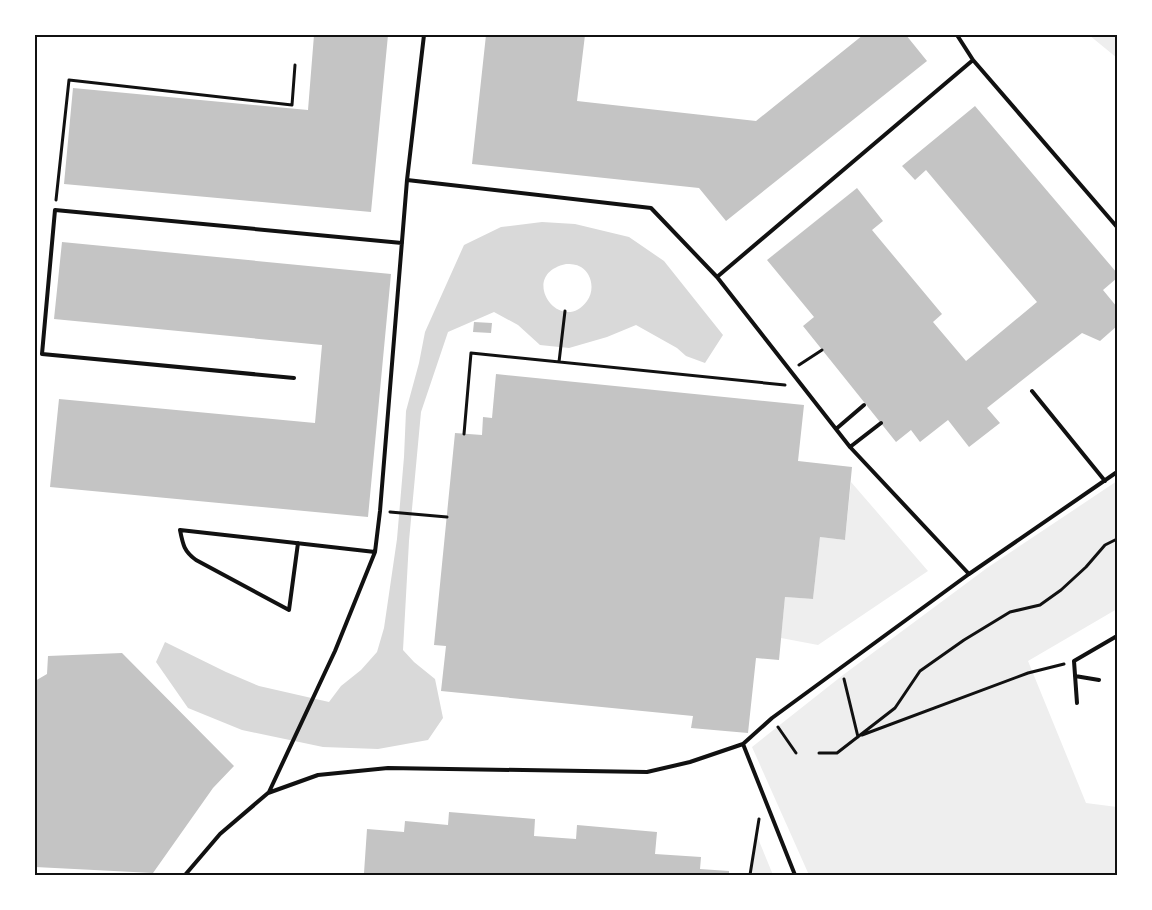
<svg xmlns="http://www.w3.org/2000/svg" width="1152" height="910" font-family="Figtree,sans-serif">
	<style>
		.green { fill: #eee }
		.water { fill: #d9d9d9; fill-rule: evenodd }
		.building { fill: #c4c4c4 }
		.lines { fill: none; stroke-linecap: round; stroke-linejoin: round }
		.path { stroke: #111; stroke-width: 3 }
		.service { stroke: #111; stroke-width: 4 }
		.neatline { fill: none; stroke: #111; stroke-width: 2 }
	</style>
	<rect width="100%" height="100%" fill="#fff"/>
	<!-- green -->
	<path class="green" d="M1089,35H1117V58Z
		M1117,481V609L1028,661L1086,803L1117,807V875H809L752,747L843,675L987,568Z
		M851,482L928,571L818,645L781,638L785,597L813,599L820,537L845,540Z
		M757,836L773,875H752Z"/>
	<!-- water -->
	<path class="water" d="M542,222L575,224L629,237L664,261L723,335L705,363L686,356L677,348L636,325L607,337L569,348L540,345L518,325L494,312L448,332L421,412L409,541L403,650L414,662L435,679L443,718L428,740L378,749L323,747L242,730L188,708L156,662L165,642L226,672L259,686L329,702L341,686L361,670L377,652L384,628L397,539L404,457L406,411L419,363L425,332L464,245L501,227ZM566,264C571,264 576,264 581,267C592,274 595,290 587,301C561,337 516,275 566,264Z"/>
	<!-- building -->
	<path class="building" d="M314,35H388L371,212L64,184L73,88L308,110Z
		M486,35H585L577,101L756,121L863,35H906L927,61L726,221L699,188L472,164Z
		M975,106L1117,273V278L1103,290L1117,307V326L1100,341L1082,333L987,408L1000,423L969,447L948,420L920,442L911,430L896,442L803,326L814,317L767,260L857,188L883,221L872,230L942,314L933,322L966,361L1037,302L926,170L915,180L902,166Z
		M62,242L391,274L368,517L50,487L59,399L315,423L322,345L54,319Z
		M474,322L492,323L491,333L473,332Z
		M496,374L804,405L798,461L852,467L845,540L820,537L813,599L785,597L779,660L756,658L748,733L691,728L693,716L441,691L446,646L434,645L455,433L482,435L483,417L492,418Z
		M122,653L234,766L213,788L153,873L35,867V681L47,674L48,656Z
		M449,812L535,819L534,836L576,839L577,825L657,832L655,854L701,857L700,869L729,871V875H382L364,873L367,829L404,832L405,821L448,825Z"/>
	<g class="lines">
		<!-- path -->
		<path class="path" d="M56,200L69,80L292,105L295,65
			M559,362L565,311
			M799,365L822,350
			M464,434L471,353L785,385
			M390,512L447,517
			M844,679L858,737
			M778,727L796,753
			M862,735L1028,673L1064,664
			M819,753H837L895,708L920,671L964,640L1010,612L1040,605L1061,590L1086,567L1105,545L1117,539
			M750,875L759,819"/>
		<!-- service -->
		<path class="service" d="M957,35L973,60
			M407,180L424,35
			M294,378L42,354L55,210L402,243
			M1032,391L1105,481
			M836,429L864,405
			M850,447L881,423
			M298,543L289,610L196,560C184,551 183,545 180,530L375,552
			M969,574L850,447L717,277L973,60L1117,227
			M1075,676L1099,680
			M1077,703L1074,661L1117,636
			M743,744L795,875
			M269,792L335,651L375,552L380,511L407,180L651,208L717,277
			M185,875L220,834L268,793L318,775L388,768L647,772L690,762L743,744L772,718L969,574L1117,472"/>
	</g>
	<!-- border -->
	<rect width="1152" height="910" fill="none" stroke="#ffffff" stroke-width="72"/>
	<rect x="36" y="36" width="1080" height="838" class="neatline"/>
</svg>
